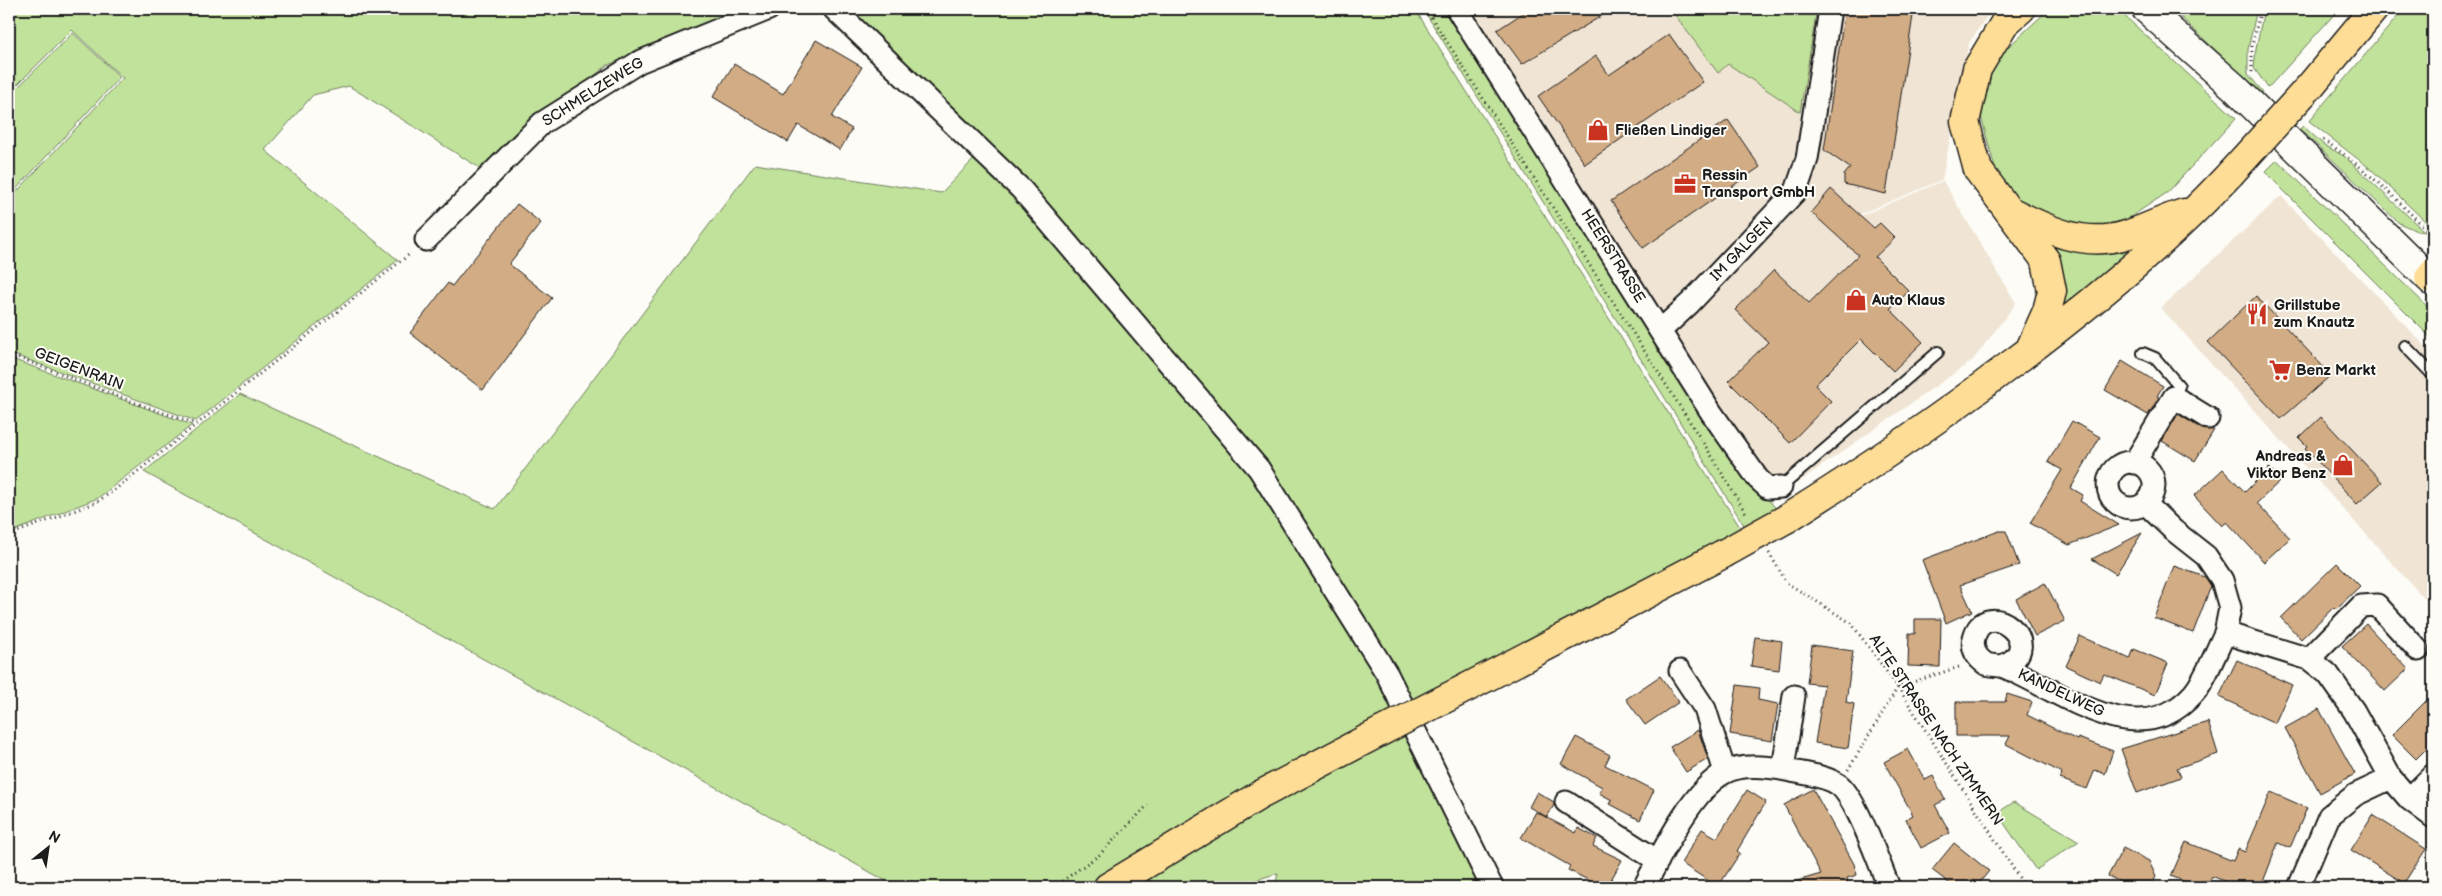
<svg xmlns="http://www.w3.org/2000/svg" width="2442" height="896" font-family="'Balsamiq Sans',sans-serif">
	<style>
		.built { fill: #f0e4d4 }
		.green { fill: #c1e29b; stroke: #6e7f5c }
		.building { fill: #d2ac84; stroke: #1c1c1c }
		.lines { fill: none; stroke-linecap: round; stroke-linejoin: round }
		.lane-casing { stroke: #1c1c1c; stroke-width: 14 }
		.street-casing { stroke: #1c1c1c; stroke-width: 25 }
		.secondary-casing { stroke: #1c1c1c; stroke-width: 31 }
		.primary-casing { stroke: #1c1c1c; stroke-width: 31 }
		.path { stroke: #1c1c1c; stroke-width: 3; stroke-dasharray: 1 4; stroke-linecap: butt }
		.lane { stroke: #fdfcf7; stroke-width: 10 }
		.street { stroke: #fdfcf7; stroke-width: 21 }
		.secondary { stroke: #fdfcf7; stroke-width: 28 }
		.primary { stroke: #fedd96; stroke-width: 28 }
		.primary-bridge-casing { stroke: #1c1c1c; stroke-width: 31; stroke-linecap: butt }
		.primary-bridge { stroke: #fedd96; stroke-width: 28 }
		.labels { text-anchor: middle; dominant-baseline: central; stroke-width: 4; stroke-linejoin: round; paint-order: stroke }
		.street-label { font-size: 15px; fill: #1c1c1c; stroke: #fdfcf7 }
		.poi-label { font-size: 15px; font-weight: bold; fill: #1c1c1c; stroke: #fdfcf7; text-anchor: start }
	</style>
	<rect width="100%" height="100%" fill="#fdfcf7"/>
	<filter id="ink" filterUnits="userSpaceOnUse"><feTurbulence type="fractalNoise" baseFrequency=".02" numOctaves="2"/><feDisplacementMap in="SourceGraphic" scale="10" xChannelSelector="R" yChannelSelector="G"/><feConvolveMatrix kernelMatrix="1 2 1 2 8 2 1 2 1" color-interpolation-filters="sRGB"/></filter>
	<g filter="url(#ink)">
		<!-- built -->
		<path class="built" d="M1460,9H1992L1969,43L1942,180L1848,219V221L1943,181L2016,303L1973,360L1773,500L1644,302Z
			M2281,196L2433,354V608L2161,308Z"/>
		<!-- green -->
		<path class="green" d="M9,9H748L608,65L541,117L486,172L349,86L313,95L265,150L398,260L196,421L9,353V200L123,78L72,30L9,93Z
			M837,9H1415L1748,540L1413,721L1262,469L1022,188Z
			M1423,9H1452L1760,490L1785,519L1752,538Z
			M1683,9H1817L1800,112L1728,64L1718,73L1675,15Z
			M2049,9H2117L2236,118L2168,192L2117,226L2088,229L2024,207L1998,179L1980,113L1987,81L2006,49Z
			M2172,9H2257L2248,49V74L2263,92L2262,94Z
			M2264,9H2339L2268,88L2254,68L2256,49Z
			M2404,9H2433V229L2372,170L2309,121Z
			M73,33L120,77L9,197V96Z
			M2303,126L2324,145L2344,156L2425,232L2417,231L2399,223L2300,129Z
			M980,153L1257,470L1408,722L1108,887H897L144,472L240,394L495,509L755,164L941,193Z
			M2277,160L2433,312V340L2265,172Z
			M2038,237L2140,242L2057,316Z
			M9,358L192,425L98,498L9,533Z
			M1411,728L1487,887H1275L1278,873L1234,887H1173L1134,877Z
			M2014,802L2079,841L2036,870L1997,813Z"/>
		<!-- building -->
		<path class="building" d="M1529,9H1613L1522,64L1497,30Z
			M1845,9H1914L1886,194L1844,184V175L1850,168L1824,150Z
			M1669,34L1703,82L1585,164L1538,96L1596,56L1609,75Z
			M816,40L862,67L832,117L852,129L840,150L798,125L788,142L713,97L734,64L783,94Z
			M1728,120L1760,167L1643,248L1611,201Z
			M1831,189L1874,228L1880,223L1895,238L1875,257L1909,291L1890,309L1923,342L1893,371L1861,339L1815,385L1831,401L1790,443L1728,381L1768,342L1735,310L1774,270L1809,303L1858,255L1811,212Z
			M517,204L541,223L509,264L552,298L483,390L410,333L448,283L452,286Z
			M2256,296L2331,375L2281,419L2208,342Z
			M2122,361L2163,386L2157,396L2159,397L2148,415L2105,390Z
			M2178,414L2202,429L2214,430L2195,461L2162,441Z
			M2321,417L2382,482L2357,504L2305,448L2307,446L2299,438Z
			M2072,421L2100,437L2071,488L2083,495L2080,501L2119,525L2069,545L2030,523L2062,470L2048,462Z
			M2269,468L2281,480L2257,503L2290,538L2264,562L2227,522L2222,526L2194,496L2223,469L2245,492Z
			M1999,531H2006L2019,565L1960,585L1972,611L1946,623L1922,560Z
			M2142,533L2116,574L2092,559Z
			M2337,563L2360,586L2336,609L2334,607L2301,639L2281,618Z
			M2174,566L2205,577L2211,586L2193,633L2154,618Z
			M2045,583L2065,621L2035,636L2016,599Z
			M1915,619H1941L1940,667L1908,666L1909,633L1915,634Z
			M2366,624L2408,669L2385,691L2342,646Z
			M2080,636L2130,659L2134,649L2168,663L2155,695L2104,674L2100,682L2066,666Z
			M1755,637L1782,641L1779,670L1751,666Z
			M1812,645L1853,651L1846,702L1854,704L1848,748L1815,743L1824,685L1807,683Z
			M2237,660L2292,685L2275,723L2219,697Z
			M1660,676L1679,702L1645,725L1626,699Z
			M1737,685L1759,688L1758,700L1778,704L1772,741L1730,734Z
			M2007,694L2032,702L2027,715L2077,740L2078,738L2113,751L2105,774L2095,770L2087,789L2060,779L2062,773L2006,744L2010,736H1956V702H2005Z
			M2433,694V742L2416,759L2392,735Z
			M2319,709L2355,774L2320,793L2285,728Z
			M2208,722L2218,754L2177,768L2181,777L2137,793L2121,749Z
			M1698,730L1708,759L1686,772L1670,747Z
			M1576,737L1610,755L1605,765L1654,790L1640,820L1610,804L1612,800L1599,793L1602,787L1561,764Z
			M1908,749L1925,780L1933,776L1945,800L1935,805L1950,833L1921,848L1906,819L1913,815L1884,762Z
			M1813,789L1854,864L1857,875L1847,878L1849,887H1791L1790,883L1821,874L1784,805Z
			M1747,790L1766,802L1737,851L1740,853L1718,887L1681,863L1702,829L1717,838Z
			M1537,792L1554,802V805L1547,817L1529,807Z
			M2271,792L2307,808L2290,848L2278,843L2261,887H2238L2212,876L2207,887H2198L2171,876L2186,842L2233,861L2238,849L2245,852Z
			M1536,812L1576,833L1578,828L1597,838L1593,846L1622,860L1607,887H1602L1568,870L1570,866L1521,838Z
			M2373,815L2426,849L2404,883L2351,850Z
			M1954,843L1989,871L1976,887H1954L1932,870Z
			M2123,848L2149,861L2156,877L2150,887H2131L2108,876Z"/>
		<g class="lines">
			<!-- lane casing -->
			<g class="lane-casing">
				<path id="lane" d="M2405,346L2433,375
					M2143,353L2155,358L2179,386L2174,397
					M1781,487L1938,352"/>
			</g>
			<!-- street casing -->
			<g class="street-casing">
				<path id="street" d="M834,9L1021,189L1259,469L1387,674L1492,887
					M1457,9L1711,412L1758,479L1768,488L1781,487
					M426,240L542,123L639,62L769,9
					M1660,331L1690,303L1796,191L1807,159L1830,9
					M2108 485a23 23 0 1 1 46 0a23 23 0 1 1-46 0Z
					M2134,463L2174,397L2208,418
					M2146,504L2173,530L2206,556L2222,580L2230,608L2225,633L2309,659L2328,674L2354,711L2391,778L2409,799L2433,817
					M2309,659L2361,606L2377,605L2418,650
					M2002,666C2052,646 1985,593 1974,638C1971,649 1977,658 1986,664C1992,666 1999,665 2004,667C2062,691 2138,756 2193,694C2205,681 2217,649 2225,633
					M1680,671L1705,709L1725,772
					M1783,769L1794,696
					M2409,799L2433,775
					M1566,802L1658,861
					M1644,887C1661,855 1692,790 1724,773C1742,763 1772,767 1791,771C1806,774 1827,776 1839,785C1857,799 1879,864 1889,887
					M2299,887L2329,816L2355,795L2391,778"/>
			</g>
			<!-- secondary casing -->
			<g class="secondary-casing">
				<path id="secondary" d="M2146,9L2234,87L2433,282"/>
			</g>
			<!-- primary casing -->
			<g class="primary-casing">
				<path id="primary" d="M2021,9L2004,24L1977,69L1965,122L1978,170L2046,261L2052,291L2047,311L2030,349
					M2311,85L2374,9
					M2012,212C2048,230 2084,248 2126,235C2146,229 2164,219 2184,213
					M2429,278L2433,273
					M1786,519C1863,471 1938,420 2010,365C2088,307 2164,245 2230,174
					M1468,687L1723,554
					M1108,887L1260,795L1382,731"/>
			</g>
			<!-- path -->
			<path class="path" d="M1426,9L1711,455L1747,515
				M2252,72V45L2261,9
				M2323,140C2364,166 2398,201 2433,236
				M9,354L141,405L197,424L411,253
				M9,535L95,503L112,492L197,424
				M1769,553L1787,583L1851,623L1898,687L2025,887
				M1848,770L1898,687L1962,666
				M1054,887L1099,855L1148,805"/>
			<!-- lane -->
			<use href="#lane" class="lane"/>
			<!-- street -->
			<use href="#street" class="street"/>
			<!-- secondary -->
			<use href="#secondary" class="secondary"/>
			<!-- primary -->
			<use href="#primary" class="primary"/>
			<!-- primary-bridge casing -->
			<g class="primary-bridge-casing">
				<path id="primary-bridge" d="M2230,174L2311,85
					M1723,554L1786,519
					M1382,731L1468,687"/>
			</g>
			<!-- primary-bridge -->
			<use href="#primary-bridge" class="primary-bridge"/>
		</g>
	</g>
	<!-- icons -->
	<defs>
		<g id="shop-bare" transform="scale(1.725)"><path d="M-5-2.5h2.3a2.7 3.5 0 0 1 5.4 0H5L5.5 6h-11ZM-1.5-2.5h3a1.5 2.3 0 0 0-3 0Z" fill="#c8321e" stroke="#fdfcf7" stroke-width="2.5" paint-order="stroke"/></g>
		<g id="office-bare" transform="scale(1.725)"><path d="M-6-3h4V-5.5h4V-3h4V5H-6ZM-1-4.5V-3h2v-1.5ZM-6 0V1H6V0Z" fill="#c8321e" stroke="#fdfcf7" stroke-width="2.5" paint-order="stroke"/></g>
		<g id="restaurant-bare" transform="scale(1.725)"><path d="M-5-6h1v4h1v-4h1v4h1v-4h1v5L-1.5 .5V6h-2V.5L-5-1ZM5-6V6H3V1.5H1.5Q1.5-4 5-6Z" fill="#c8321e" stroke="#fdfcf7" stroke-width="2.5" paint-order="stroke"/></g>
		<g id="supermarket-bare" transform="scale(1.725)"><path d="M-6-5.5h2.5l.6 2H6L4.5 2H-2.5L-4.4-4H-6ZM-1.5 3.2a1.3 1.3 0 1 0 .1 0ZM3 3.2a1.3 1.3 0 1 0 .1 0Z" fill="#c8321e" stroke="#fdfcf7" stroke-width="2.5" paint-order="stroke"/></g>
	</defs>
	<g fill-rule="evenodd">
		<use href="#shop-bare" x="1598" y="130"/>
		<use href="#office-bare" x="1685" y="184"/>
		<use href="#shop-bare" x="1856" y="300"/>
		<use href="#restaurant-bare" x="2257" y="314"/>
		<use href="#supermarket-bare" x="2280" y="370"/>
		<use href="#shop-bare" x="2343" y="465"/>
	</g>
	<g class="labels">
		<!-- street labels -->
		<g class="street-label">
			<text transform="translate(593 92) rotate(-32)">SCHMELZEWEG</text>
			<text transform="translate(1742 249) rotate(-46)">IM GALGEN</text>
			<text transform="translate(1613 256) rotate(58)">HEERSTRASSE</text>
			<text transform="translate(79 369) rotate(21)">GEIGENRAIN</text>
			<text transform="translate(2061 693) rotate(25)">KANDELWEG</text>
			<text transform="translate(1936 730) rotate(56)">ALTE STRASSE NACH ZIMMERN</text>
		</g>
		<!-- poi labels -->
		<g class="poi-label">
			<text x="1615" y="130">Fließen Lindiger</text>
			<text x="1702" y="175">Ressin<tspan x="1702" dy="17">Transport GmbH</tspan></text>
			<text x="1872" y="300">Auto Klaus</text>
			<text x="2274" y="305">Grillstube<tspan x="2274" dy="17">zum Knautz</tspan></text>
			<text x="2296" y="370">Benz Markt</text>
			<text x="2326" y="456" text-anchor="end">Andreas &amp;<tspan x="2326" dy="17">Viktor Benz</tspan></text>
		</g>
	</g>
	<!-- margin -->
	<rect width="2442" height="896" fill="none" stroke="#fdfcf7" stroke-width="30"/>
	<rect x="15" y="15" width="2412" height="866" fill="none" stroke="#1c1c1c" stroke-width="2" filter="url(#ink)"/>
	<!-- north arrow -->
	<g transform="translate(48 848) rotate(30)" stroke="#fdfcf7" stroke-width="4" paint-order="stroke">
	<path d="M0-4L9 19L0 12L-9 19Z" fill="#1c1c1c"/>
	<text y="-8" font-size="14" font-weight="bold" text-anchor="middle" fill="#1c1c1c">N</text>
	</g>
</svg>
